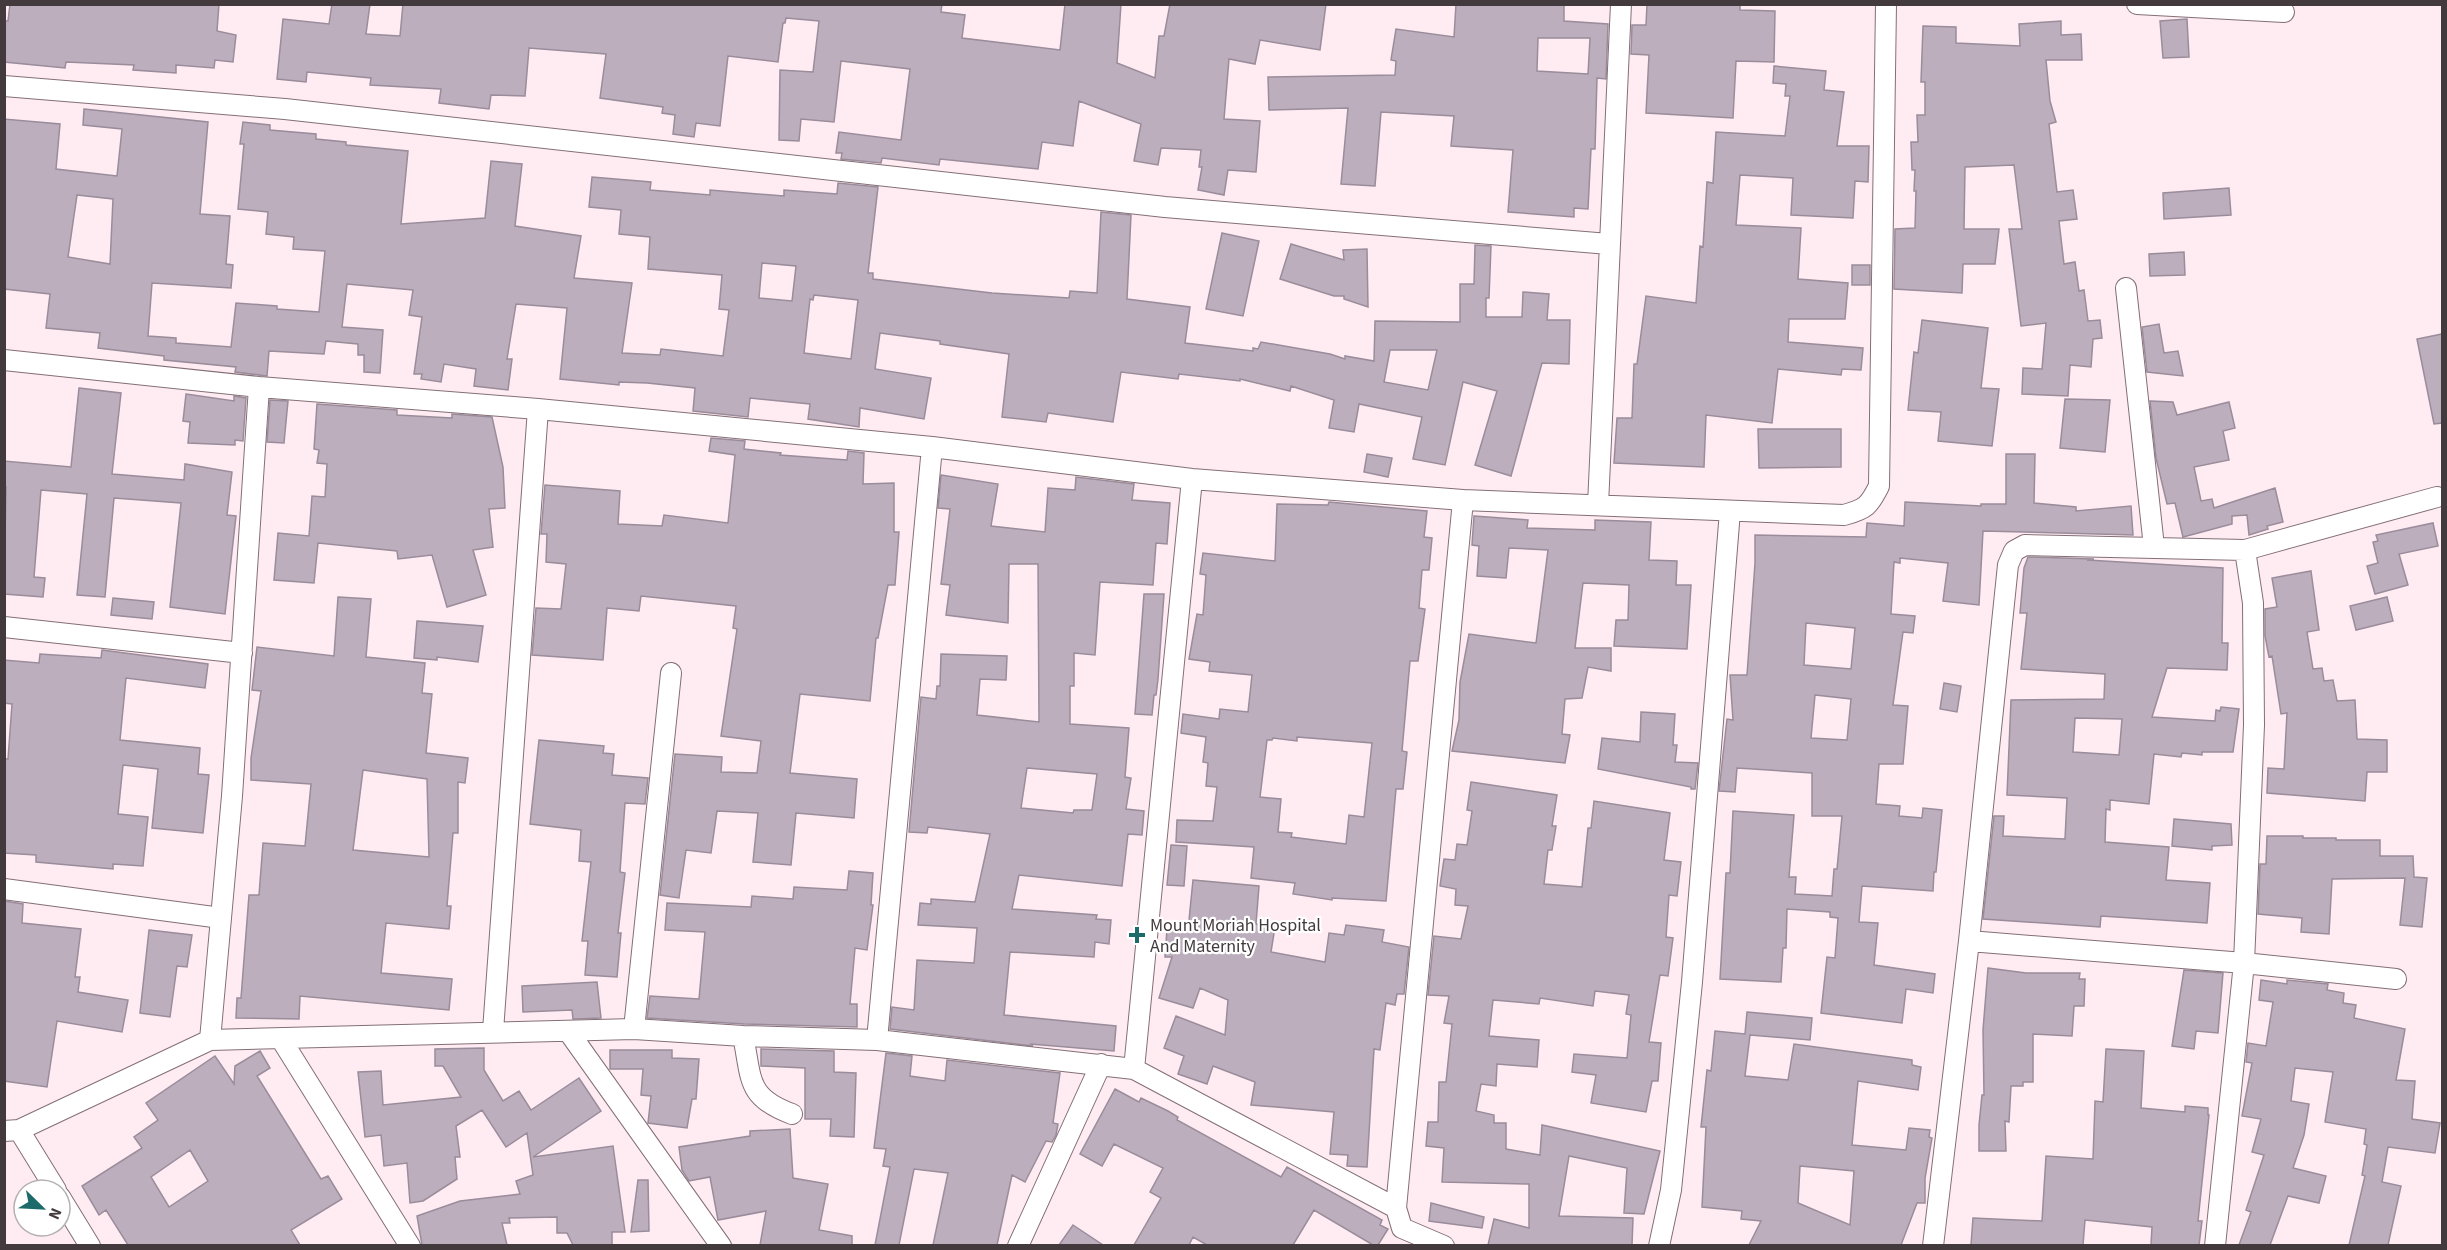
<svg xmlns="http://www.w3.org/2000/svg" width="2447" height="1250" font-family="'Source Sans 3',sans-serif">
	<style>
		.building { fill: #bcaebd; stroke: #9a8c9b; stroke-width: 1.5; fill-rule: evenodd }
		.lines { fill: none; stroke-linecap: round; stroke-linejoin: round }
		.street-casing { stroke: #836f76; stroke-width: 22 }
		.street { stroke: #fff; stroke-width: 20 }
		.poi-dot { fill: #1d6a6b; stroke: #fff; stroke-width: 2 }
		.labels { text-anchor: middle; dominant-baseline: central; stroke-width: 4.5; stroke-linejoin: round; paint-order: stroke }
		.poi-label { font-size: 18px; fill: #433a3d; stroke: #fff; text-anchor: start }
	</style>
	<rect width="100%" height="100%" fill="#ffecf2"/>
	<!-- building -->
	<path class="building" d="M10,4H219L217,31L236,35L233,62L215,60L214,68L176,65V73L133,70L134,65L66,62L65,68L4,62V21H8Z
		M332,4H370L366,34L400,36L403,4H942L941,12L965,15L962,38L1060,50L1065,4H1121L1117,63L1155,78L1159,36H1164L1170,4H1326L1320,50L1260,40L1255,64L1229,59L1224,119L1260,121L1256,172L1228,170L1224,195L1198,190L1202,167H1199L1201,150L1161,148L1158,165L1134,161L1141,124L1079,101L1073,146L1042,142L1038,169L940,159L939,165L882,158L881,163L841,159L842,153H836L839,132L901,140L910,69L841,61L834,122L801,119L799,141L779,140L780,70L813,72L819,21L786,18L785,23H783L778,62L728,56L720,126L696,123L694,137L673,134L675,115L662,113L663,107L600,98L606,54L529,48L525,96L491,95L489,109L439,103L441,89L370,85L371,78L307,72L306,82L277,79L283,19L329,24Z
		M1456,4H1564V21L1608,24L1606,79L1597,78L1595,149H1591L1588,209L1574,208V217L1508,212L1513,150L1451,146L1454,116L1381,112L1375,186L1341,184L1348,108L1269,110L1268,77L1395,75L1396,61L1391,60L1396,29L1454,37ZM1538,38H1590L1588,74L1537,71Z
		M1647,4H1740V10L1775,11L1774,62L1736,61L1733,118L1646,113L1649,55L1631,54L1632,25H1646Z
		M2187,19L2189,57L2163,58L2160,21Z
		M2061,21V35L2081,34L2082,60H2046L2050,101L2056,122L2049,124L2057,192L2073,190L2077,219L2059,221L2064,264L2075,262L2079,291L2084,290L2088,321L2100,320L2102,338L2093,339L2091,367L2070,365L2068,396L2022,394L2023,368L2042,369L2046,323L2021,326L2009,229H2022L2014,165L1965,167L1964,229H1999L1995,264H1963L1962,293L1894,289L1895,229L1915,228L1916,191H1914L1915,170H1912L1911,142H1918L1917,115H1925V82H1921L1923,26L1956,27V43L2020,46L2019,24Z
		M1774,66L1826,71L1824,90L1844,92L1837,146H1869L1868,182L1855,181L1853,218L1791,215L1793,178L1740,175L1736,225L1801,228L1798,279L1848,283L1845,319H1789L1788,342L1863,348L1861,370L1842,369L1841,375L1778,369L1772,423L1706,415L1704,467L1614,463L1617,418H1632L1634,364H1637L1646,296L1696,303L1700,246L1703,247L1707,182L1713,183L1716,132L1785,136L1790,96H1785L1786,84L1773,83Z
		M84,109L208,122L200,214L230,216L226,264L233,265L231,288L152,283L148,336L176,338V343L231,347L236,303L277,306V309L319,312L325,251L293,249L294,237L266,234L268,212L238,209L244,144H240L243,122L270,125V130L316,134V139L346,142V145L408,151L401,224L485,218L491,161L522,164L515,226L581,236L574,278L632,283L622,353L660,355L661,349L723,356L729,310L719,309L722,275L648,269L650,237L619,234L621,210L589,207L592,177L651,182L650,190L710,195V190L784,196V190L837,194L838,183L878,187L868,273H873V279L992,293L1069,298L1070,291L1097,293L1101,212L1131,215L1127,299L1190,307L1185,343L1253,351V348L1258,349L1261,342L1330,354L1345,359V356L1374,361L1375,321L1460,322V284H1474L1475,245L1491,246L1489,298H1486V317H1522L1523,292L1549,294L1547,320H1570L1569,364L1542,363L1511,476L1475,465L1497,391L1463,382L1445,465L1413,459L1422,417L1359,404L1354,432L1329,428L1334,400L1291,386L1290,391L1240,379V381L1179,374L1178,379L1121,372L1113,422L1048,413L1046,422L1002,417L1009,354L940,344V341L880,333L875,369L931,378L924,419L860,408L859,427L808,419L810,404L750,398L748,417L693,411L695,388L647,383L619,382V385L560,379L567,308L516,304L507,359H512L508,390L474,386L476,369L444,364L441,382L421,379L422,374H414L422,317L409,315L413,290L347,284L342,327L383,330L380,373L364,372V355H358V344L326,341L324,354L269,351L267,376L235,372L236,367L164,360V356L98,348L100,333L46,328L50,294L4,289V119L60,124L56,169L117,176L122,129L83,125ZM77,195L113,199L110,264L68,257ZM762,263L796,266L792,301L759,298ZM814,295L858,300L851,359L804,353L810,299L813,300ZM1390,350H1437L1428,390L1384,382Z
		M2229,188L2231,215L2164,219L2163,193Z
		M1222,233L1259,241L1243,316L1206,309Z
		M1291,244L1344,260L1343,250L1367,249L1368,307L1344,299V296H1334L1280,279Z
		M2184,252L2185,275L2150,276L2149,254Z
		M1852,265H1870V285H1852Z
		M1922,320L1988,328L1981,388L1999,389L1992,446L1938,441L1941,412L1908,410L1914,352L1918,353Z
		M2159,324L2164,353L2178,351L2183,376L2147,372L2142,327Z
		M2442,334V423L2434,424L2417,339Z
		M79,388L121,393L112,474L184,480L185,464L232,472L227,515L236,516L225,614L170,607L181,503L114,498L105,597L77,595L87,494L41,490L34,577L45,578L43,597L4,594L6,487H4V461L71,467Z
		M186,394L234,401V396L246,398L243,441L235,440V445L188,443L190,422L183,421Z
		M2065,399L2110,400L2105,452L2060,448Z
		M270,400L288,401L284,443L267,442Z
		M2150,401L2173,402L2177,415L2229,402L2235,428L2223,431L2229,460L2194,467L2201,501L2212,499L2214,508L2275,488L2283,522L2267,526L2268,529L2249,535L2247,515L2232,516V524L2183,537L2175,503L2167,504L2156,458Z
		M317,404L397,410V415L452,418V414L492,417L503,467L505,508L489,509L493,547L473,550L486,595L447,607L432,555L398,559L397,551L318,543L314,583L274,580L278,533L309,536L312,496L325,497L327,464L317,463L319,450L314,449Z
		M1758,429H1841V467L1759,468Z
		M711,438L745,441L744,449L781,453L780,455L847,460L848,451L864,453L863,484L894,483V532H899L895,585H888L878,638H876L870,701L800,694L790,773L857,779L854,818L796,813L791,865L753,862L758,813L717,811L711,853L686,850L679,898L660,895L675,754L722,757L721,772L757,773L761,741L721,736L737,629L733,628L736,606L641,596L639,611L607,608L603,660L532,655L536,608L561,609L566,564L546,562L547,534H541L545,485L620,491L618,524L662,526L664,515L728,523L735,455L709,451Z
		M1367,454L1392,458L1388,477L1364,472Z
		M2006,454H2035L2034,503L2076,507V511L2131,506L2133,535L1983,531L1979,605L1943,601L1948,563L1900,558V563L1894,562L1891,614L1915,616L1913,633L1903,632L1893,705L1908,706L1903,764H1879L1876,804L1900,806L1899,816L1922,818L1923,808L1942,810L1936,872H1934L1933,891L1862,886L1859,922L1878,923L1874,965L1935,974L1933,993L1906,989L1902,1023L1821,1013L1827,957L1835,958L1838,918L1830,917V912L1787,909L1786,948H1783L1781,982L1720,979L1726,873H1730L1733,811L1794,815L1789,877H1796L1795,894L1832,896L1834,869H1837L1842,816H1812V773L1737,768L1735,792L1719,791L1727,719L1733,720L1730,675H1747L1755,563V535L1866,537L1867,523L1904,526L1905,502L1981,506V504H2006ZM1806,623L1855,628L1851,669L1804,665ZM1815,695L1851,699L1847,740L1811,738Z
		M941,475L998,484L991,526L1045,532L1048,488L1075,490L1076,477L1134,484L1132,500L1170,503L1167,544L1156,543L1153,585L1100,582L1095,655L1074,653V686H1070V724L1129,728L1125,777L1131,778L1126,809L1144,811L1142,835L1128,834L1122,886L1019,875L1012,909L1097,915L1096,919L1111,920L1109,944L1095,942L1094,957L1010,952L1004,1015L1116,1026L1114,1051L1030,1044L1033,1046L890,1029L892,1007L914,1010L917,960L974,963L977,928L918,925L920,903L931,904V899L975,902L990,834L928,827L927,833L909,832L921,697L936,699L937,686H940L941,654L1007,656L1006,680L980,679L977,715L1039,722L1038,564H1009L1008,623L946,615L950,585L941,584L950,509L938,508ZM1027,768L1097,774L1092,810H1074L1073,813L1021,808Z
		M1329,502L1427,511L1424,537L1432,538L1429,570H1422L1419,608L1425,609L1418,661H1410L1402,751L1407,752L1403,789H1396L1386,901L1332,898V900L1293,894L1295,883L1251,878L1254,847L1176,842L1177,820L1213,821L1217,787L1206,786L1208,763L1203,762L1206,737L1181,733L1183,714L1219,719L1220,709L1248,712L1252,675L1209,671L1210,662L1189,659L1197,614L1203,615L1206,575L1200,574L1203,553L1275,561L1277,504L1328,505ZM1297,737L1372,743L1364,817L1349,815L1346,844L1291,837L1292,833L1278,832L1281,799L1260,797L1267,740H1272L1273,738L1297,741Z
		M1474,516L1528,520L1527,528L1595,530V520L1651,522L1649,560L1677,561L1676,585H1691L1687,649L1614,646L1616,620H1628L1629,585L1583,583L1575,648H1611V671L1588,667L1582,698L1565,699L1562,734L1570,735L1565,763L1452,751L1459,720L1460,682L1469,634L1536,643L1548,550L1509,548L1506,578L1477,576L1479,546L1472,545Z
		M2433,523L2438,546L2399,554L2408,585L2375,594L2367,566L2378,563L2373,542L2378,541L2376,535Z
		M2028,557L2094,559L2087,560L2223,568L2222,643H2228L2227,670L2167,668L2152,717L2215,721L2216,710L2220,711L2221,707L2239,709L2233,752H2202V755L2182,753L2181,757L2154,754L2149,804L2110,800V810L2106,809L2105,842L2169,847L2166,880L2210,883L2207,923L2101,916L2100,927L1983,919L1994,816H2004L2003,836L2065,839L2067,798L2007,795L2011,700L2104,699L2105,674L2021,669L2027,613H2020L2024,568ZM2075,718L2122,719L2119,755L2073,752Z
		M2311,571L2319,630L2307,632L2313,669L2322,668L2324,681L2333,680L2337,701L2355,700L2357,739L2387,740V772H2367L2365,801L2267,793L2268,768L2284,769L2287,713L2281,714L2272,656L2269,657L2265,636V609L2277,607L2272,578Z
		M1144,594H1164L1158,679L1156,695H1154L1152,715L1135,714Z
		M338,597L371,599L366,657L425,663L422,693L432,694L426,753L468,758L465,783L458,782V833H453L447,906H451L449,929L386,923L381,973L452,979L449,1010L300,996L299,1019L236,1018L237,998H241L249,895H259L263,843L305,846L311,784L251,780V758L261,691L252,690L257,647L334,656ZM363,770L427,779L429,857L353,850Z
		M2387,597L2393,621L2356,630L2350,606Z
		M113,598L154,602L152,619L111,615Z
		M417,621L483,626L478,662L437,657V660L414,658Z
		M102,650L208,664L205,688L126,678L120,740L200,748L198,774L209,775L203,833L152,828L158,769L123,765L118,814L148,817L143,866L113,864V869L36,862V855L4,853V759H8L12,704L4,703V660L39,663L40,654L101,658Z
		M1944,683L1961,686L1957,712L1940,709Z
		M1641,712L1675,714L1673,745H1677L1675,762L1698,763L1695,789H1691V787L1598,769L1602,738L1640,742Z
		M539,740L604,746L603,753L614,754L612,775L648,778L645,804L625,803L620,872L625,873L618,933H621L617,977L585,975L588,941H582L591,862L579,861L581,830L530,824Z
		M1471,782L1557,795L1552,826H1556L1552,850H1548L1544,884L1582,887L1588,828H1591L1594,801L1670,813L1664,860L1681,862L1677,896L1669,895L1666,937L1673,938L1668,976L1660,975L1649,1042L1661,1043L1658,1081H1652L1646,1112L1591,1103L1596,1075L1572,1072L1574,1054L1627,1058L1631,1015L1626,1014L1629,995L1595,991L1593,1006L1540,998L1539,1004L1493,1000L1489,1036L1539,1040L1537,1067L1497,1064L1496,1086L1481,1084L1476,1111L1494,1115V1123H1506V1149L1540,1155L1542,1125L1660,1151L1644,1214L1624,1213L1627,1168L1569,1156L1559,1216L1633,1218L1632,1245H1488L1494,1219L1529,1228V1184L1442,1182L1444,1148L1426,1146L1428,1122H1438L1439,1082H1446L1452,1024L1444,1023L1449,996L1428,995L1434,936L1461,939L1468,906L1455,905L1456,889L1440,886L1444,859L1455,860L1457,844L1467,845L1472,811L1467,810Z
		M2174,819L2231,824L2232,845L2212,846V850L2172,846Z
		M2267,836H2303V838H2336V840H2380V856H2413L2414,877L2427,878L2422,927L2400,925L2405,878L2332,879L2329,934L2301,932L2302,918L2258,914L2260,864H2266Z
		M1171,845L1187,846L1184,886L1167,885Z
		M849,871L873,873L871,905H873L867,950L855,948L850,1004H857V1027L744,1024L647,1018L650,996L699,999L705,932L665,930L667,903L751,907L752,896L793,899L794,887L847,890Z
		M1193,880L1259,886L1256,924L1275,927L1271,952L1325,962L1329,933L1344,935L1346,925L1384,930L1382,942L1409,947L1404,994H1397L1395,1005L1386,1003L1380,1050L1374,1049L1367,1167L1347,1166L1348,1155L1330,1154L1334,1112L1251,1105L1255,1082L1213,1066L1207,1084L1178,1074L1184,1056L1164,1048L1176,1016L1225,1035L1228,1000L1200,988L1193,1008L1159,998L1172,957H1165L1167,929L1188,930Z
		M4,901L23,904L22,923L81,929L75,977H80L78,992L128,1000L122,1032L57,1021L47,1087L4,1081Z
		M149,930L192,935L187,967L177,966L170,1017L140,1013Z
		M1988,968L2026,973H2080L2079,979H2085L2084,1006H2074L2072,1036L2033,1034V1082H2023V1086H2011L2009,1122L2005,1121L2006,1151H1979V1125L1982,1095H1984L1983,1030Z
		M2184,970L2223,973L2218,1033L2196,1031L2194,1049L2172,1046Z
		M2261,980L2287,984V980L2328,984L2327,990L2344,993L2343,1003L2356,1005L2354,1018L2405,1029L2396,1080L2415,1081L2412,1119L2440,1123L2435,1153L2388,1147L2382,1182L2401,1186L2388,1245H2349L2365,1176L2362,1175L2367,1145L2364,1144L2366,1129L2325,1122L2333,1072L2295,1068L2291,1101L2309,1104L2304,1135L2293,1168L2326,1176L2319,1203L2288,1196L2270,1245H2239L2251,1212L2246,1210L2264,1155L2252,1152L2261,1119L2242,1116L2252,1063L2246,1062L2248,1043L2266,1046L2273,1002L2259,1000Z
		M597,982L601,1018L573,1019L572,1010L523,1012L522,986Z
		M1747,1012L1812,1018L1810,1040L1750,1035L1745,1076L1788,1080L1794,1044L1912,1060V1065L1921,1067L1918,1090L1858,1081L1852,1145L1906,1150L1909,1128L1930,1130L1929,1137L1932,1138L1925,1178V1203H1917L1901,1245H1749L1761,1221L1741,1219L1742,1211L1702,1207L1706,1127H1701L1707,1070L1711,1071L1715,1031L1745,1034ZM1800,1166L1854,1171L1850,1225L1798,1203Z
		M484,1048V1070L503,1101L519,1091L531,1110L579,1078L601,1111L533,1157L613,1146L625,1232H612V1245H573L567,1233H557V1217L509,1218L510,1223H502L507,1245H422L417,1216L460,1201L520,1194L516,1181L533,1175L527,1133L506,1147L482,1110L456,1126L460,1157H455L457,1179L423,1201L410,1203L407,1163L384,1166L381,1135L365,1137L358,1072L381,1071L383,1105L461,1097L443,1066H435V1049Z
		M761,1049L834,1051V1072L856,1073L854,1137L830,1136L831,1119H805V1068L761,1066Z
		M2106,1049L2144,1051L2141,1108L2185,1112V1106L2208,1108V1115H2209L2198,1221H2202L2199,1245H2151L2152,1227L2085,1220L2083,1245H1971L1973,1218L2042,1221L2046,1156L2093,1159L2095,1101L2103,1102Z
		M610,1050H672V1058L699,1059L696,1099H692L687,1128L648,1123L651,1096L641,1095L643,1069H610Z
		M260,1051L270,1068L257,1076L321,1179L328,1176L342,1199L291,1230L300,1245H128L106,1210L99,1215L82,1186L142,1148L134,1137L158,1120L146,1103L215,1056L234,1084L235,1066ZM190,1150L208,1181L169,1207L151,1177Z
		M886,1053L912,1056L910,1076L945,1081L947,1060L1060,1073L1053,1123L1058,1124L1056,1135L1052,1142L1046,1141L1025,1182L1012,1175L997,1245H933L948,1173L914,1169L899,1245H875L890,1167L883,1166L886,1149L874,1148Z
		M1115,1089L1139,1102L1141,1098L1168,1111L1178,1117L1177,1120L1281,1177L1287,1167L1382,1220L1380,1225L1388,1229L1378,1245H1373L1314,1210L1293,1245H1207L1193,1237L1189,1245H1134L1161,1198L1150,1192L1163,1168L1114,1144L1102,1166L1080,1154Z
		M790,1129L793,1178L828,1184L819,1230L852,1236V1245H760L766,1211L718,1220L710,1177L689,1181L682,1170L679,1147L750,1136V1131Z
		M638,1180H648L649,1231L631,1232Z
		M1431,1203L1484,1217L1482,1228L1429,1221Z
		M1073,1225L1103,1245H1059Z"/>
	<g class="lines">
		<!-- street casing -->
		<g class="street-casing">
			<path id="street" d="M2137,4L2284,12
				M4,86L285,109L1165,207L1609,244
				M2126,288L2154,547
				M4,360L259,387L538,409L932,447L1192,479L1463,500L1844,515C1866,509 1869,506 1879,486L1886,4
				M1598,505L1621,4
				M2245,550L2437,497
				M4,627L242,653
				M4,889L221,918
				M1969,941L2244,963L2396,979
				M634,1029L671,673
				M493,1031L538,409
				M568,1031L721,1246
				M743,1036C752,1079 746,1097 792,1114
				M281,1039L410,1246
				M210,1040L232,796L259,387
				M877,1040L932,447
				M1134,1069L1192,479
				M19,1130L56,1190
				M4,1131L19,1130L210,1040L634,1029L743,1036L877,1040L1134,1069L1396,1208L1402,1228L1444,1246
				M60,1197L90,1246
				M1396,1208L1463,500
				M1018,1246L1101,1064
				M1659,1246L1671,1190L1692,982L1730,511
				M1933,1246L1969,941L2008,565L2014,551L2025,545L2245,550L2253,603L2254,725L2244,963L2215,1246"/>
		</g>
		<!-- street -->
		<use href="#street" class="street"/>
	</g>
	<!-- markers -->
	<path class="poi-dot" d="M1134 926h6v6h6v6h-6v6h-6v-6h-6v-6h6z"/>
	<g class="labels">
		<!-- poi labels -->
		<g class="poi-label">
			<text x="1150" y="925">Mount Moriah Hospital<tspan x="1150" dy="21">And Maternity</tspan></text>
		</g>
	</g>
	<!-- border -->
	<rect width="2447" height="1250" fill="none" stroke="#433a3d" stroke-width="12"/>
	<!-- north arrow -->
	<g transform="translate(42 1208) rotate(114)"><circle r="28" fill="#ffffff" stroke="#b4b0b1" stroke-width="1.5"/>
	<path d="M0-4.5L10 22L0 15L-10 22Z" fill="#1d6a6b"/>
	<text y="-9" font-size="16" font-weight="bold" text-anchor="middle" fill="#433a3d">N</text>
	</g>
</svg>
